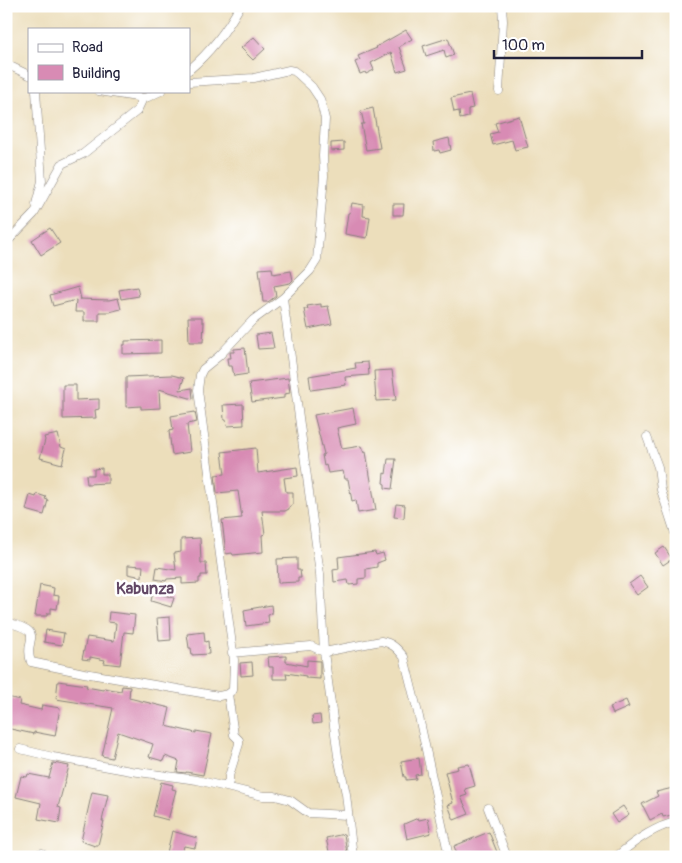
<svg xmlns="http://www.w3.org/2000/svg" width="682" height="863" font-family="Pangolin,sans-serif">
	<style>
		.building { fill: #d88bb4 }
		.lines { fill: none; stroke-linecap: round; stroke-linejoin: round }
		.minor-casing { stroke: #87807b; stroke-width: 9 }
		.minor { stroke: #fff; stroke-width: 8 }
		.labels { text-anchor: middle; dominant-baseline: central; stroke-width: 5; stroke-linejoin: round; paint-order: stroke }
		.quarter-label { font-size: 16px; font-weight: bold; fill: #624765; stroke: #fff }
	</style>
	<rect width="100%" height="100%" fill="#fff"/>
	<filter id="ink" filterUnits="userSpaceOnUse"><feTurbulence type="fractalNoise" baseFrequency=".02" numOctaves="2"/><feDisplacementMap in="SourceGraphic" scale="10" xChannelSelector="R" yChannelSelector="G"/><feConvolveMatrix kernelMatrix="1 2 1 2 8 2 1 2 1" color-interpolation-filters="sRGB"/></filter>
	<filter id="wash" filterUnits="userSpaceOnUse"><feTurbulence type="fractalNoise" baseFrequency=".0096" numOctaves="4" result="noise"/><feDisplacementMap in="SourceGraphic" scale="20" xChannelSelector="R" yChannelSelector="G"/><feGaussianBlur stdDeviation="1.12" result="paint"/><feColorMatrix in="noise" values="0 0 0 0 0 0 0 0 0 0 0 0 0 0 0 0 0 1.4 0 .05"/><feComposite in="paint" operator="in"/></filter>
	<g filter="url(#wash)">
		<rect width="100%" height="100%" fill="#ecdebb"/>
		<g id="blocks">
			<!-- building -->
			<path class="building" d="M406,30L412,39L399,47L407,69L397,72L391,52L371,63L374,70L366,74L365,72L360,74L355,62L360,60L358,56L377,48L376,47Z
				M254,37L265,49L253,60L241,48Z
				M448,38L454,55L446,58L444,50L426,56L423,46Z
				M470,94L473,108L468,109V117L460,119L459,111L454,112L451,98Z
				M373,108L380,148L366,150L361,124H364L361,111Z
				M519,116L528,147L515,150L512,140L493,145L490,134L498,132L495,123Z
				M449,138L451,150L440,153L439,150L434,151L433,142Z
				M344,142V150L331,151V143Z
				M352,203L364,205L363,216L370,217L367,238L345,234L348,213H350Z
				M393,204H404L403,215H393Z
				M50,228L60,243L41,255L32,240Z
				M272,268L273,274L291,271L293,280L290,283L274,286L276,296L268,302H263L259,269Z
				M78,287L81,299H79L109,300L118,298L121,309L109,312H99V321H84V312H75L76,300L53,306L50,295Z
				M137,287L139,296L121,299L119,290Z
				M321,304V307L328,306L332,324L308,329L304,309H308L307,306Z
				M188,317H202V322H204L203,342H189Z
				M271,333L274,348L258,349L256,335Z
				M161,340V353L123,354V345H125V341Z
				M245,348L248,374L234,376L232,366H228L227,358H231L230,352H234V349Z
				M368,362L369,375L345,377L346,385L311,390L309,376L356,368L355,363Z
				M392,370L396,400L376,401L374,371Z
				M172,375L184,378L180,390L192,388L193,399L159,389L160,408L141,409V406L126,407V377Z
				M288,378L290,393L284,394V398L252,402L249,383Z
				M63,385H76V400L99,399V409L95,410L96,418L63,419Z
				M243,404L244,425L227,426L226,420H224L223,405Z
				M353,408L356,424L337,428L342,449L361,446L364,453L366,452L376,510L358,513L356,500L352,501L348,479H345L343,471L328,473L326,465L324,466L322,455L324,454L314,415Z
				M195,412L197,422L187,424L190,452L172,455L169,431L173,430L171,416Z
				M58,434L61,447L66,449L62,464L40,458L45,440L44,437Z
				M256,448L258,473L297,467L298,476L284,478L286,492H293V504L289,507V509L285,511H262L265,534L262,535L263,552L233,555L232,553L226,554L222,520L242,518L238,491L217,493L215,475L225,474L222,452Z
				M388,459H396L392,489L385,488V484L383,483L384,473L386,474Z
				M102,468V474H108V483L87,484L86,475H94V469Z
				M37,494L46,497L45,499L48,500L44,515L26,510L30,495L36,497Z
				M396,504L405,505L404,518L394,517Z
				M200,538L201,563H206L207,575H201V578H199V583L182,584V578L167,579L166,581L155,579L157,567L176,570L174,553L181,552V539Z
				M664,547L672,559L663,565L655,553Z
				M375,552L376,555L383,553L385,560L377,563V567L366,569V578L358,579V584L349,585L348,580L334,582L333,570L339,569L338,557Z
				M297,558V570H300L301,578H298V582L278,583L277,559Z
				M128,565L143,566L142,577L128,574Z
				M640,576L648,587L637,595L629,584Z
				M40,585L54,588L53,595L59,596L57,609L51,608V613H47V616H35Z
				M153,592L174,598L171,607L151,601Z
				M271,605L272,614L268,615L269,623L246,626L244,610Z
				M109,612L135,615L133,633L124,632L120,665L104,663L105,660L90,657V660L82,659L87,637L114,641L116,623L108,622Z
				M170,617L171,640L159,641L157,618Z
				M46,630L64,633L62,645L44,642Z
				M204,632L205,642L208,641L209,654L192,655L191,648H189L187,634Z
				M286,656V662L307,666V660L320,661V679L306,678V676L286,673L287,679H273V667H269L268,657Z
				M252,662L253,675L241,676L240,663Z
				M58,681L87,685L86,687L103,690L104,688L121,691L122,686L130,687L129,698L170,708L166,726L196,733V731L212,734L203,775L186,772V773L177,772L179,761L165,756L163,761L149,757L153,744L118,732L112,758L102,756L113,708L56,699Z
				M7,697L20,700L19,705L41,710L42,705L60,708L55,736L34,732V734L6,728Z
				M626,700L629,707L613,714L610,707Z
				M320,715L321,723L313,724L312,716Z
				M419,758L421,774L415,775L416,779L406,780V777H404L401,761Z
				M53,763L69,766L58,807L61,808L59,823L38,819L41,803L16,797L21,776L27,777L28,774L49,778Z
				M469,764L475,786L465,789L467,795L461,797L469,814L454,820L448,805L453,803L445,772L458,769L457,766Z
				M161,782L173,785L172,789L176,790L168,820L153,816Z
				M673,788L676,799V814L663,817L662,814L650,820L642,804L658,796L656,792Z
				M92,792L108,795L102,821H104L98,845H95V846L81,841Z
				M623,806L629,815L617,823L611,814Z
				M418,818L419,820L428,818L431,833L407,839L404,824Z
				M172,831L197,838L195,848L184,846L181,857H166Z
				M489,832L499,857H477L476,853L467,857H458L454,846Z
				M344,834L347,853L330,856L326,838Z"/>
		</g>
	</g>
	<g filter="url(#ink)">
		<use href="#blocks" fill-opacity="0" stroke="#87807b" stroke-width="1"/>
		<g class="lines">
			<!-- minor casing -->
			<g class="minor-casing">
				<path id="minor" d="M6,64L29,75
					M189,70C209,53 227,30 240,6
					M99,91L143,98
					M499,91L503,21L502,6
					M36,204L42,181L36,91
					M6,243L34,214L62,164L83,154L137,111L143,98L148,97L161,91
					M283,298L320,574L324,652L338,756L346,794L353,857
					M647,437L658,467L661,490L676,536
					M6,622C49,633 22,638 31,662L84,673L219,696L228,694L233,690L234,660L198,390L200,375L203,369L219,356L253,320L283,298L310,271L317,260L324,176L323,156L325,119L320,99L312,87L298,74L294,71L289,70L254,78L189,82
					M232,653L311,646L324,652L381,641C392,643 397,648 404,657L419,717L449,857
					M20,749L53,757L131,771L197,780L263,796H275L290,800L308,813L347,815
					M225,786L229,782V776L239,744V740L234,735L228,694
					M488,808L507,857
					M29,857L42,853
					M616,857C633,842 653,827 676,822"/>
			</g>
			<!-- minor -->
			<use href="#minor" class="minor"/>
		</g>
	</g>
	<g class="labels">
		<!-- quarter labels -->
		<g class="quarter-label">
			<text x="145" y="589">Kabunza</text>
		</g>
	</g>
	<!-- margin -->
	<rect width="682" height="863" fill="none" stroke="#fff" stroke-width="25"/>
	<!-- legend -->
	<rect x="28" y="28" width="162" height="65" fill="#ffffff" stroke="#a7a7b1"/>
	<rect x="38" y="44" width="25" height="8" fill="#ffffff" stroke="#a7a7b1"/>
	<text x="72" y="52" font-size="15" fill="#22223b">Road</text>
	<rect x="38" y="65" width="25" height="15" fill="#d88bb4" stroke="#a7a7b1"/>
	<text x="72" y="78" font-size="15" fill="#22223b">Building</text>
	<!-- scale -->
	<path d="M494 50v8h148v-8" fill="none" stroke="#22223b" stroke-width="2.5"/>
	<text x="502" y="50" font-size="15" fill="#22223b" stroke="#ffffff" stroke-width="4" paint-order="stroke">100 m</text>
</svg>
